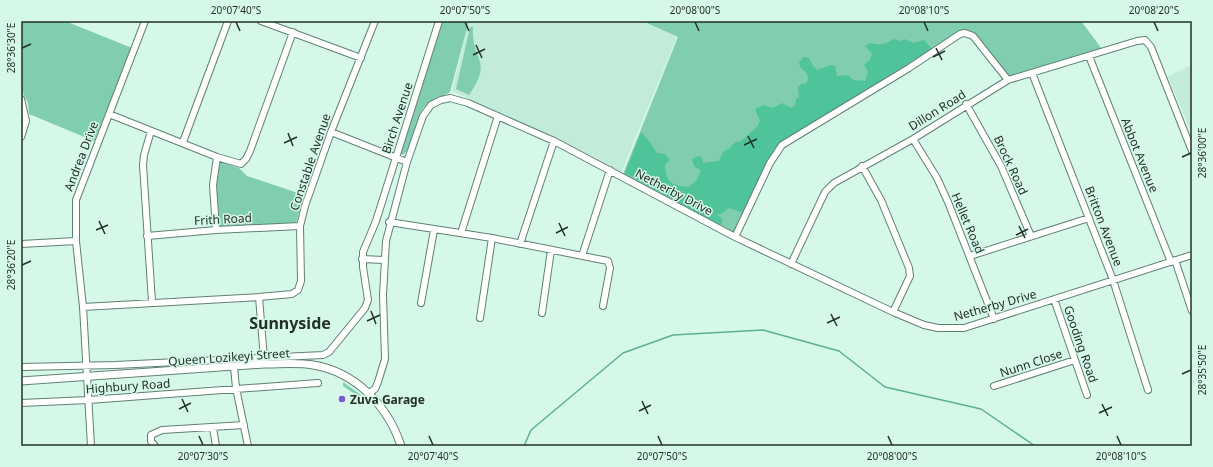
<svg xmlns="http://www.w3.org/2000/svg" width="1213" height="467" font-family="'Noto Sans',sans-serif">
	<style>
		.built { fill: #c2ebd9 }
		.green { fill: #81cdaf }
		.forest { fill: #4fc39a }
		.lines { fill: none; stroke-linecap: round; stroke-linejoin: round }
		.stream { stroke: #5cb090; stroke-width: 1.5 }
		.minor-casing { stroke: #618073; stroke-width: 8 }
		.major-casing { stroke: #618073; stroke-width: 9 }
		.minor { stroke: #fff; stroke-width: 6 }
		.major { stroke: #fff; stroke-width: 7 }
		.ticks { fill: none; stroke: #23302a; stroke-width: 1.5 }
		.poi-dot { fill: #7c5ad4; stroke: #d6f8e9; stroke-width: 1.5 }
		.labels { text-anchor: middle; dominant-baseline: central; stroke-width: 3; stroke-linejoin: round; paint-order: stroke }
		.street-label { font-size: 12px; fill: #23302a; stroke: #d6f8e9 }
		.poi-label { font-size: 12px; font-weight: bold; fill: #23302a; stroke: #d6f8e9; text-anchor: start }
		.district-label { font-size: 16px; font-weight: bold; fill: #23302a; stroke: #d6f8e9 }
		.neatline { fill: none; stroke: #23302a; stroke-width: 1.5 }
		.ticks-label { font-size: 10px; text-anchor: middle; fill: #23302a }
	</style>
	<rect width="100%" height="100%" fill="#d6f8e9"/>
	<!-- built -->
	<path class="built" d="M469,21H641L677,37L621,173L555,138L452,91Z
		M1192,65V135L1168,76Z"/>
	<!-- green -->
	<path class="green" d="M21,21H65L132,48L94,141L29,114L28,103L21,89Z
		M443,21H469L450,92C441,98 428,100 422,110C415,122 415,149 402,155L400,152Z
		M642,21H1081L1102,49L1011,77H1008L973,32L963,29L909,66L786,140L735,231L731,232L623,174L678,37Z
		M470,27H473C471,61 494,59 469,95L456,89Z
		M219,161L239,168L247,176L304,195L296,223L220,226C218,204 214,183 219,161Z
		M343,382L361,395L358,396L343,386Z"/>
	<!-- forest -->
	<path class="forest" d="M894,39L900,41L904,39L914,43L924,40L932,49L786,139L746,209L741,212L729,208L721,214H717L723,220L721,224L719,225L625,173L641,132L649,141L657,153L665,154L670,160L665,165C665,183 674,186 689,187L696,181L701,171L694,166L692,159L699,156L702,158L703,163L719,161L723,152L730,148L735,142L741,141L757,127L760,121L755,109L764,105L773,108L782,103L791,108L795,105L796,99L799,97L798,87L801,84L807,83C810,75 806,72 800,67L799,63L803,57L809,58L813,66L817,70L831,65L835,66L837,76L848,75L853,80L865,81L868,72L864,65L870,60L872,54L865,46L870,43C881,46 885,44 894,39Z"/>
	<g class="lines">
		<!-- stream -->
		<path class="stream" d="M524,446L531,430L623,353L673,335L763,330L839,351L885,387L981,409L1035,446"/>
		<!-- minor casing -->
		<g class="minor-casing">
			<path id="minor" d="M261,21L361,58
				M1089,56L1171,262
				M1032,73L1113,280L1148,390
				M21,99L26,121L21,137
				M966,104L1001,166L1031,236
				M109,114L217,157L241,164L246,159L250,151L293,32
				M151,131L144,155L143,165L152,302
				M331,132L407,162
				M913,139L937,178L948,202L994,319
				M183,142L228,21
				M862,166L881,200L909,268L910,276L893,312
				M389,222L492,238L608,261L610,268L603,306
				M216,230L213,185L217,157
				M461,233L498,116
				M147,236L216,230L300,226
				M735,237L770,163L782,145L909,68L960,34L965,33L973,36L1008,80
				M21,244L76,241
				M520,244L554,141
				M582,256L610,170
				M970,256L1089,218
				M362,259L384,260
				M1175,260L1192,311
				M791,264L825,192L834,183L913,139L1008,80L1137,41L1145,40L1151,47L1192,151
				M259,297L264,359
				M1054,299L1087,395
				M421,303L434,230
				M83,307L259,297L292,294L298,290L301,281L300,226L305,206L331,132L375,21
				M542,313L551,250
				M480,318L492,238
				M21,367L115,365L323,355L329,352L365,308L368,300L363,267V252L376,221L439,21
				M234,367L236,388L248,446
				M994,386L1075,360
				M369,393L375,389L378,382L385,359L383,295L386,241L407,162L423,116L431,105L441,100L450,98L468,103L554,141L735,237L893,312L924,325L938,328H964L1192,255
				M21,403L89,400L318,383
				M213,428L216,446
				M91,446L83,307L76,241V200L145,21
				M155,446L151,441V435L162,430L244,425"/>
		</g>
		<!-- major casing -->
		<g class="major-casing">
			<path id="major" d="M21,381L264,364C280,364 297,362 313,365C356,372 388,406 401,446"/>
		</g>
		<!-- minor -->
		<use href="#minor" class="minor"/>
		<!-- major -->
		<use href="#major" class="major"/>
	</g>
	<!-- ticks -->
	<path class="ticks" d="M236,22L240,31M465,22L469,31M695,22L699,31M924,22L928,31M1154,22L1158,31M476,45L482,58M22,48L31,44M936,48L942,60M473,55L485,49M933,57L945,51M288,133L293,146M748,136L754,148M284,143L297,137M744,145L757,139M1182,157L1191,153M99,221L105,234M559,223L565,236M1019,226L1025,238M96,230L108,225M556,233L568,227M1016,235L1028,229M22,265L31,261M371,311L376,324M831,314L837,326M367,321L380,315M827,323L840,317M1182,374L1191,370M182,399L188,412M642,401L648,414M1102,404L1108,416M179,409L191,403M639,411L651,405M1099,413L1112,407M199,436L203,445M429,436L433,445M658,436L662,445M888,436L892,445M1117,436L1121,445"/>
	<!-- markers -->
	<circle class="poi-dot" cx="342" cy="399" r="4"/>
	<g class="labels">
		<!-- street labels -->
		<g class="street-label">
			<text transform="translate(937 110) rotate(-32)">Dillon Road</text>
			<text transform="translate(397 118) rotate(-72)">Birch Avenue</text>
			<text transform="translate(1140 155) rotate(68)">Abbot Avenue</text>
			<text transform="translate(81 156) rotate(-69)">Andrea Drive</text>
			<text transform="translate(310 162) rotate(-71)">Constable Avenue</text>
			<text transform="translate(1011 165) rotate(65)">Brock Road</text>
			<text transform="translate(674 192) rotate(28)">Netherby Drive</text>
			<text transform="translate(223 219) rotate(-3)">Frith Road</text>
			<text transform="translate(968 223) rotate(67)">Hellet Road</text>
			<text transform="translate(1104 226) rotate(69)">Britton Avenue</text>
			<text transform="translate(995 305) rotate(-16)">Netherby Drive</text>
			<text transform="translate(1081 344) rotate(71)">Gooding Road</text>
			<text transform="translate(229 357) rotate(-4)">Queen Lozikeyi Street</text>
			<text transform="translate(1031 363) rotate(-18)">Nunn Close</text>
			<text transform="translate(128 386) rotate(-4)">Highbury Road</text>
		</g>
		<!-- poi labels -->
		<g class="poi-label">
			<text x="350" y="399">Zuva Garage</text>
		</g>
		<!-- district labels -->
		<g class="district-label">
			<text x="290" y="323">Sunnyside</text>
		</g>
	</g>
	<!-- border -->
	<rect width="1213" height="467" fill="none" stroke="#d6f8e9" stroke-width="44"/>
	<rect x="22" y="22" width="1169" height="423" class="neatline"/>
	<g class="ticks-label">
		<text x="236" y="14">20°07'40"S</text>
		<text x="465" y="14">20°07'50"S</text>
		<text x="695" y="14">20°08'00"S</text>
		<text x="924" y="14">20°08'10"S</text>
		<text x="1154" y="14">20°08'20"S</text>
		<text transform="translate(11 48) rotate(-90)" y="4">28°36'30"E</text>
		<text transform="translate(1202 153) rotate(-90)" y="4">28°36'00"E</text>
		<text transform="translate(11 265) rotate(-90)" y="4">28°36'20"E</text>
		<text transform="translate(1202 370) rotate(-90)" y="4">28°35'50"E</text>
		<text x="203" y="460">20°07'30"S</text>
		<text x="433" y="460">20°07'40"S</text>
		<text x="662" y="460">20°07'50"S</text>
		<text x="892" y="460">20°08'00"S</text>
		<text x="1121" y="460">20°08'10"S</text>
	</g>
</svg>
